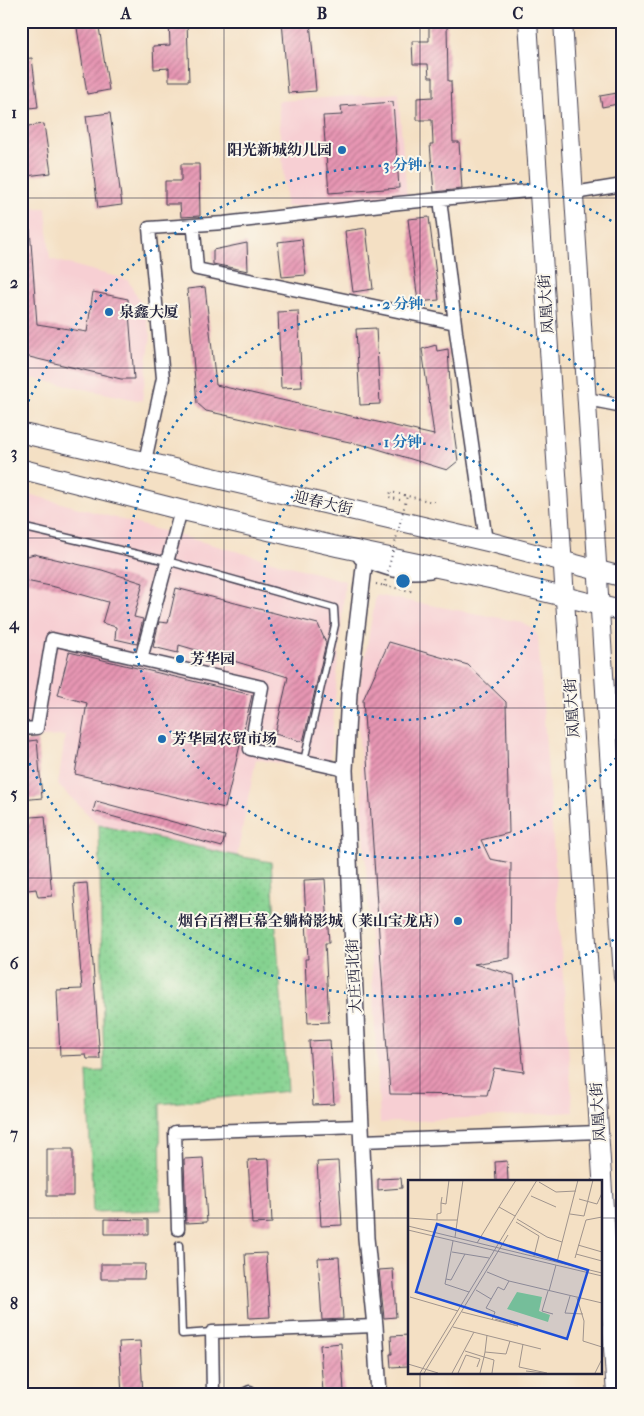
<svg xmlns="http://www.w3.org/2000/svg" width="644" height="1416" font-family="'IM FELL French Canon','Noto Serif SC',serif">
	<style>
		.built { fill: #f7cfd3 }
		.grass { fill: url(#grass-dots); stroke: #547a66 }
		.building { fill: url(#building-hatch) }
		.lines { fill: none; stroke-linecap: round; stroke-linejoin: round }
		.service-casing { stroke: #423e50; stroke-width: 9 }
		.minor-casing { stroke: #423e50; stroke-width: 15 }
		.tertiary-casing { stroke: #423e50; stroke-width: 18 }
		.secondary-casing { stroke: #423e50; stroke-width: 20 }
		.primary-casing { stroke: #423e50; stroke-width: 21 }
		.path { stroke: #423e50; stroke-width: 2; stroke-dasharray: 1 4; stroke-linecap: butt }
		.service { stroke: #fff; stroke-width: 6 }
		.minor { stroke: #fff; stroke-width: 12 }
		.tertiary { stroke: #fff; stroke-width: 15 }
		.secondary { stroke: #fff; stroke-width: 18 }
		.primary { stroke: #fff; stroke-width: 19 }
		.path-bridge { stroke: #423e50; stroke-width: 2; stroke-dasharray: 1 4; stroke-linecap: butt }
		.grid { fill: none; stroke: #22223b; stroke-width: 1; stroke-opacity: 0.55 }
		.ring { fill: none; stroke: #1f6fb2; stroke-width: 2.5; stroke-dasharray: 2.5 5 }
		.poi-dot { fill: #1f6fb2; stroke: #fbf7ec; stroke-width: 2 }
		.labels { text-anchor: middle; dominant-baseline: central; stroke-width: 4; stroke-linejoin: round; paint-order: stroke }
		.poi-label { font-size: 15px; font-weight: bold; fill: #22223b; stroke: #fbf7ec; text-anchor: start }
		.street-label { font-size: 15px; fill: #22223b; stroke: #fbf7ec }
		.inset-road { fill: none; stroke: #a0948d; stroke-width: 1 }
		.view { fill: #1d4ed8; fill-opacity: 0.15; stroke: #1d4ed8; stroke-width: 2.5 }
		.inset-edge { fill: none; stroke: #22223b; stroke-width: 2.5 }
		.centre { fill: #1f6fb2; stroke: #fbf7ec; stroke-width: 2.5 }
		.ring-label { font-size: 15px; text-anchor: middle; font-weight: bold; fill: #1f6fb2; stroke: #fbf7ec; stroke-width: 4; stroke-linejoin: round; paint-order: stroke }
		.neatline { fill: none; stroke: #22223b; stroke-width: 2 }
		.grid-label { font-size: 16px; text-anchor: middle; font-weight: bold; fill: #22223b }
	</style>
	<defs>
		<pattern id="grass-dots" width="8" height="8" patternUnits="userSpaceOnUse" patternTransform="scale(1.25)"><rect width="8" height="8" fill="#85d290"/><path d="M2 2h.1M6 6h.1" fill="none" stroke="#73b47d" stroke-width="1.8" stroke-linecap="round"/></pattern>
		<pattern id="building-hatch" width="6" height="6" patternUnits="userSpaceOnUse" patternTransform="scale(1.25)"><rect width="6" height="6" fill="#e796b3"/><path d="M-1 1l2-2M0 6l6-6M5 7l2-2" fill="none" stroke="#bb7a93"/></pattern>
	</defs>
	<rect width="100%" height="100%" fill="#fbf7ec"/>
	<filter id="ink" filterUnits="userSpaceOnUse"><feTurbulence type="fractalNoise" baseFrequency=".02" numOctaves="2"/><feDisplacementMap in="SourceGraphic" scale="10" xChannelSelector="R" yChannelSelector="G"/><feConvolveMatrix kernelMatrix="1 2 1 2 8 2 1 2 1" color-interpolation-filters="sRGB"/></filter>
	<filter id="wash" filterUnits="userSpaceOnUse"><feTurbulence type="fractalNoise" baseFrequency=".0096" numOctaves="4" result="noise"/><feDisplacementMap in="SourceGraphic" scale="20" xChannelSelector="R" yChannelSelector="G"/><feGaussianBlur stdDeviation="1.12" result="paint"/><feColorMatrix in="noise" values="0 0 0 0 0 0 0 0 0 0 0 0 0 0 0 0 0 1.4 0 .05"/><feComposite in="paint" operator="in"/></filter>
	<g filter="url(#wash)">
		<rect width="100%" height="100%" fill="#f4e0c4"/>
		<!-- built -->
		<path class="built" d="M398,93L407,198L286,207L278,101Z
			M21,208H46L50,259L128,280L143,307L151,335L142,401L21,376Z
			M21,492L345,581L329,772L256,759L237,856L99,825L58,785L65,736L21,738Z
			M376,595L522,622L533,629L538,637L573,1112L380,1123L357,700Z"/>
		<!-- grass -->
		<path class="grass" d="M99,825L237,856L271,862L288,1091L160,1104L161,1210L93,1212L87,1072L104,1071Z"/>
		<g id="blocks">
			<!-- building -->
			<path class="building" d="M76,21H98L109,90L87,94Z
				M169,21H187L189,81H169V68L154,69L153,46L170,45Z
				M282,21H310L316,91L288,93Z
				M429,24H447L448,81H451L453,142H459L462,189L434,192L430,144H433L432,120H417V98L433,97V77H429L428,64H413L412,41H429Z
				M32,58L38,107L21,109V59Z
				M623,92V103L602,107L600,96Z
				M393,102L399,188L329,193L323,116L342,115L341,106Z
				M110,113L122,205L98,208L86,116Z
				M44,124L51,173L26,176L21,127Z
				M181,164H199L200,216L181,217L180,204H165V181H181Z
				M429,217L439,300L418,302L408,219Z
				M366,228L373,289L353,292L345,231Z
				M30,229L37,324L87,332L93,292L128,299L134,379H121L21,355V230Z
				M302,239L306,275L282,277L278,242Z
				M247,243L248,271L213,264V250Z
				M205,287L216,385L434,435L422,349L436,345L437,351L448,349L452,418L458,461L447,470L368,446L206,411L197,403L187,289Z
				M298,311L302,387L281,388L278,312Z
				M376,328L380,404L360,405L356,329Z
				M34,554L102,570L143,583L134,617L143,619L137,644L115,639L116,627L102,623L108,602L55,587L21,580V558Z
				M176,588L318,624L326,643L303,742L275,734L288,677L179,645L178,653L153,647L159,622L168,623Z
				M389,642L468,665L506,702L509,833L481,840L490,859L511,863L510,958L474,964L514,975L524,1072L494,1068L487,1095L390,1094L363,700Z
				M69,652L252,695L225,808L75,774L87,703L58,695Z
				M37,740L42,798L21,800V742Z
				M96,801L225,836L222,847L93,811Z
				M45,816L52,896L38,897L36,889L28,890L21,877V831L24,824L29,825L31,817Z
				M325,879L329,943H325L329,1022L308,1023L305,959H308L304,880Z
				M87,883L100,1059H87L86,1055L60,1056L57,990L82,989L74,884Z
				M330,1040L334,1104L313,1105L309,1041Z
				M47,1149H73V1196H47Z
				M203,1158L207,1222L186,1223L184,1159Z
				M269,1159L272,1223L252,1224L248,1160Z
				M338,1161L342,1225L321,1226L317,1162Z
				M507,1161L508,1181H496L495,1162Z
				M401,1178L402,1188L378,1190V1179Z
				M105,1219L148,1220V1234H105Z
				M266,1253L270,1317L249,1318L245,1254Z
				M339,1257L343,1319L322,1320L318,1258Z
				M101,1264H145L144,1279H101Z
				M393,1269L396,1317L384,1318L379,1270Z
				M409,1335V1366L391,1367L390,1354H392L391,1336Z
				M140,1341L143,1395H122L119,1342Z
				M341,1343L344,1392L323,1393L320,1345Z"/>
		</g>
	</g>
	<g filter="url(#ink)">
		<use href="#blocks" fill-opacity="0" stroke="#423e50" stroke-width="1"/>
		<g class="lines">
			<!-- service casing -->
			<g class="service-casing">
				<path id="service" d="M21,527L167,561L334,608L335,625L304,761
					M179,1245L182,1334L212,1332"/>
			</g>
			<!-- minor casing -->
			<g class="minor-casing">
				<path id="minor" d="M574,193L623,185
					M441,207L456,332L486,541
					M194,230L197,269L455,323
					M587,399L623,406
					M145,461L163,378L149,228L224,223L399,203L538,190
					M141,659L181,510
					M21,729L37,728L52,639L262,687L250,749L345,770
					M362,1141L599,1132
					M178,1229L175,1132L361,1126
					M213,1395L212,1332L375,1326
					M244,1395L250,1392V1395"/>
			</g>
			<!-- tertiary casing -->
			<g class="tertiary-casing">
				<path id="tertiary" d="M361,557C387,569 402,573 430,570
					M365,559L349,693L345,770L366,1238L375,1326L379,1395"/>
			</g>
			<!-- secondary casing -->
			<g class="secondary-casing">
				<path id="secondary" d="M528,21L616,1395
					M563,21L623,977"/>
			</g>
			<!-- primary casing -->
			<g class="primary-casing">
				<path id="primary" d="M21,433L494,543L623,577
					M21,469L181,510L339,547L492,579L623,611"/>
			</g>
			<!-- path -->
			<path class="path" d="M400,500L389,497L391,492L437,503
				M376,584L415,592"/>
			<!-- service -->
			<use href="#service" class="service"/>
			<!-- minor -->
			<use href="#minor" class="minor"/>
			<!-- tertiary -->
			<use href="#tertiary" class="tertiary"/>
			<!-- secondary -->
			<use href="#secondary" class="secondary"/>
			<!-- primary -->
			<use href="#primary" class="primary"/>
			<!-- path-bridge -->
			<path class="path-bridge" d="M384,586L407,496"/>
		</g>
	</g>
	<!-- grid -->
	<path class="grid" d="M224,21V1395M420,21V1181M21,198H623M21,368H623M21,538H623M21,708H623M21,878H623M21,1048H623M21,1218H409M600,1218H623M420,1372V1395"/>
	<!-- distance rings -->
	<g class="ring">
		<circle cx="403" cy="581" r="139"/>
		<path d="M621 752A277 277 0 1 1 621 410"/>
		<path d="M620 936A416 416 0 0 1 22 747M22 415A416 416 0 0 1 620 226"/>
	</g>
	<!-- markers -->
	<g class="poi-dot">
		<circle cx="342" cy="150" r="5"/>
		<circle cx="109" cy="312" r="5"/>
		<circle cx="180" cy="659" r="5"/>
		<circle cx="162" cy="739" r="5"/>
		<circle cx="458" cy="921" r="5"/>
	</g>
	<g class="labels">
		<!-- poi labels -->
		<g class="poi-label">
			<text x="332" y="150" text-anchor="end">阳光新城幼儿园</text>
			<text x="119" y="312">泉鑫大厦</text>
			<text x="190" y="659">芳华园</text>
			<text x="172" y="739">芳华园农贸市场</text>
			<text x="448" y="921" text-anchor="end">烟台百褶巨幕全躺椅影城（莱山宝龙店）</text>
		</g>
		<!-- street labels -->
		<g class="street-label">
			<text transform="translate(546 304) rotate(-94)">凤凰大街</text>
			<text transform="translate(323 503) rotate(13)">迎春大街</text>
			<text transform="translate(572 708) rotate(-94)">凤凰大街</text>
			<text transform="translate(354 976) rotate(-93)">大庄西北街</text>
			<text transform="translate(598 1112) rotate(-94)">凤凰大街</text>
		</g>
	</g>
	<!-- overview -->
	<g transform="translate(408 1180)">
		<rect width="194" height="194" fill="#f4e0c4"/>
		<path d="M109,112L134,117L131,131L142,135L140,142L99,129Z" fill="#85d290"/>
		<path class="inset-road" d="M131,2L148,12L168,11M123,16L148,27M34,17L33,23L38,24L41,0M171,19L189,24L194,13M33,23V33L29,34V40H49M91,27L108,0M162,34L176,36L185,0M0,38L29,40M109,39L139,57L154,62M108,42L131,56L126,76M0,46L194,93M0,50L194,96M47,57L55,0M45,61L37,104L61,112M69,63L91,27L107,36M170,65L194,72M44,72L81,78M168,74L194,81M167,78L178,40L194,37M149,82L170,0M79,92L101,101L194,123M38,99L43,100L57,74M68,110L83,119M140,111L134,131L145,134M141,111L148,85M162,116L157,133L175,134M2,117L50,131M169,118L176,141L175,161L194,167M54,132L110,146L87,139M84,140L87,132L78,128L90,107L96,110L101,101M45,147L133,169M79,155L77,172L98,174L102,161M115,164L111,187L139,193M57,171L76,177L77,172M0,184L30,193M118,191L136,193M12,193L129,0M16,193L100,55M44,193L66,152M50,193L58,175L72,179L69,187M72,193L76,177L86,180L84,193M187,193L194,179"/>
		<path class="view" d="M29,44L180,90L159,159L8,112Z"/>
		<rect width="194" height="194" class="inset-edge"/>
	</g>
	<circle cx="403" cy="581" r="8" class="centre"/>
	<g class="ring-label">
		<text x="403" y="170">3 分钟</text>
		<text x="403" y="309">2 分钟</text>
		<text x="403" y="447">1 分钟</text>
	</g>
	<!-- margin -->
	<rect width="644" height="1416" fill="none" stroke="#fbf7ec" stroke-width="55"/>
	<rect x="28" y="28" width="588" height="1360" class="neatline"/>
	<g class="grid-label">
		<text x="126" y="19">A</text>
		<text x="322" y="19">B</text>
		<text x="518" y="19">C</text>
		<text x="14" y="118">1</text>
		<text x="14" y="288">2</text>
		<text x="14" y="458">3</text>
		<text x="14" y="629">4</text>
		<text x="14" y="799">5</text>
		<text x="14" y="969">6</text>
		<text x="14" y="1139">7</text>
		<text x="14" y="1309">8</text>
	</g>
</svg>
